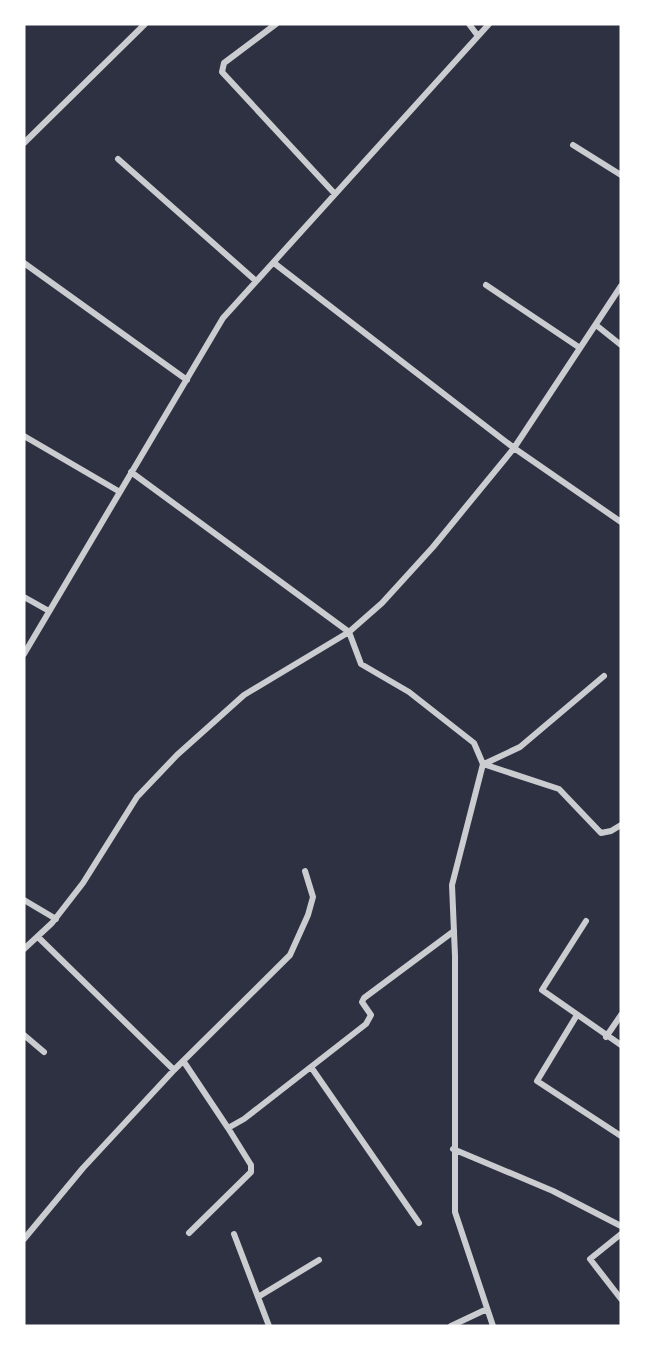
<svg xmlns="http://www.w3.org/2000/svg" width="645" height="1350" font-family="'Roboto Condensed',sans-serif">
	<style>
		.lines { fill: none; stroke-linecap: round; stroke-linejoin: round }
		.minor { stroke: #caccd0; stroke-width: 6 }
	</style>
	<rect width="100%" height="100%" fill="#2d3142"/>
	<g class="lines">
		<!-- minor -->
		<path class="minor" d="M276,24L224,63L222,72L335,194
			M469,24L478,36
			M24,143L145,24
			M573,145L621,175
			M118,159L256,281
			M24,263L187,380
			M274,263L514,448L621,522
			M486,285L580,348
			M596,325L621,345
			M24,436L120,492
			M131,472L349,632L361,664L409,692L474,743L483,764L452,885L455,956V1212L493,1326
			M24,597L49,611
			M24,654L223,318L489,24
			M483,764L559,789L601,833L611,831L621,825
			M484,764L520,747L604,676
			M24,900L56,919
			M586,921L542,990L621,1045
			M38,937L174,1070
			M24,949L52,923L83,883L137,797L177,755L244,695L349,632L382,603L433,547L514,448L621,286
			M577,1015L537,1081L621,1136
			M24,1035L44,1052
			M606,1037L621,1015
			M184,1062L228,1128L244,1119L366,1024L371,1015L362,1002L364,998L454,931
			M311,1067L419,1223
			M453,1149L553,1191L621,1226
			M189,1233L251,1172V1165L228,1128
			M234,1234L269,1326
			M621,1234L590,1259L621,1299
			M24,1239L83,1168L174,1070L290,955L308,915L313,897L305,871
			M258,1297L319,1260
			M451,1326L487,1309"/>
	</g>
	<!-- border -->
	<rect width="645" height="1350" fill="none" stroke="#ffffff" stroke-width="51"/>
</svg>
